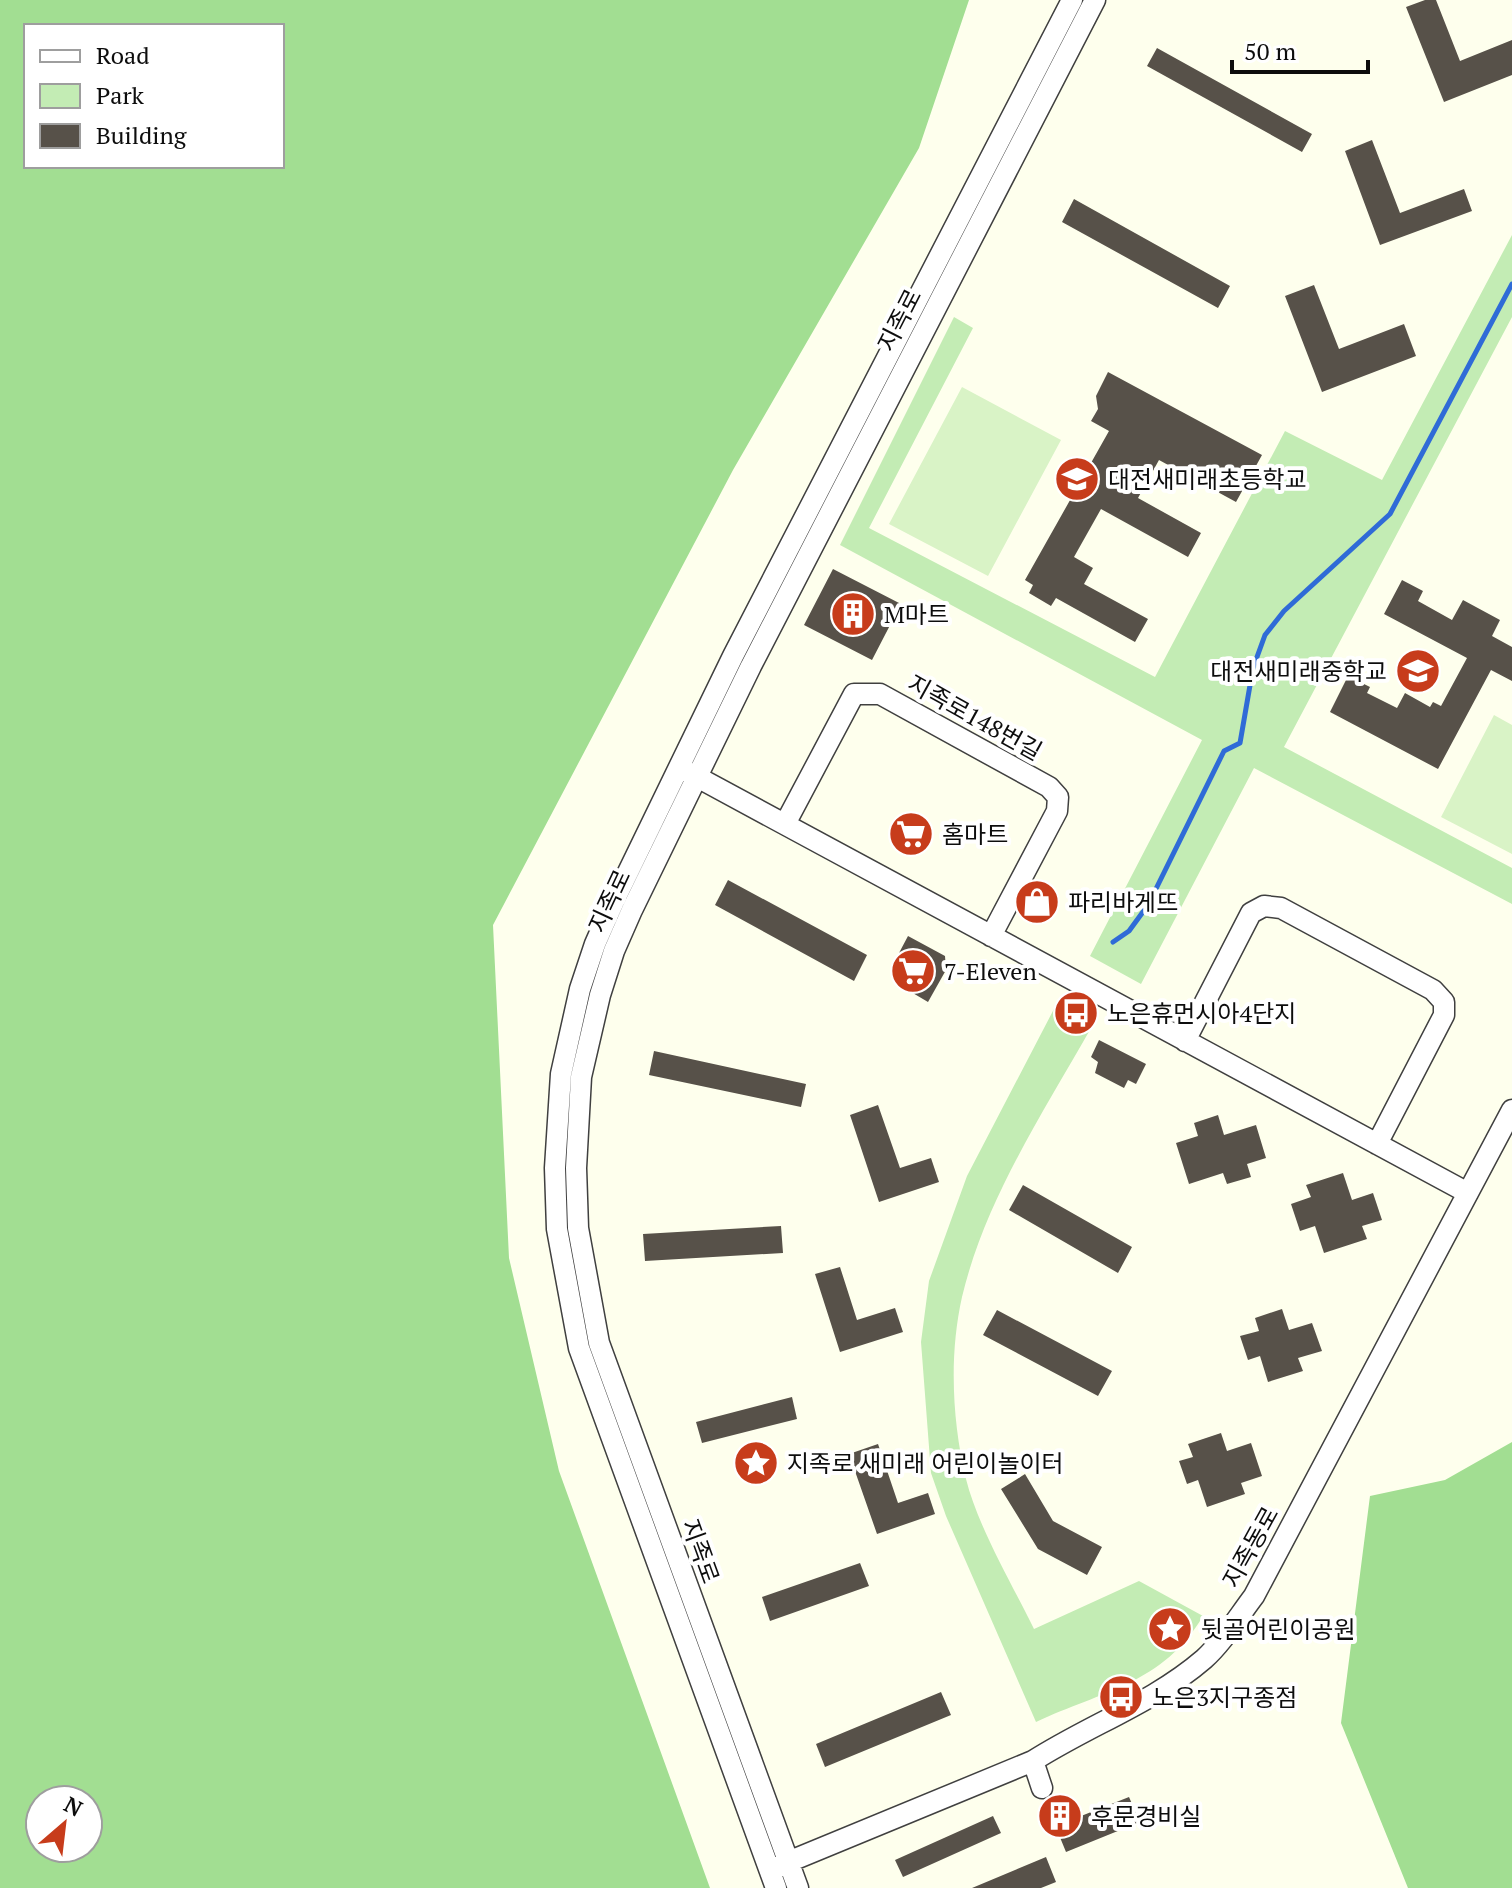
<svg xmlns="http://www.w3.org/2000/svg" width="1512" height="1888" font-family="'PT Serif','Noto Sans KR',serif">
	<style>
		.green { fill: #c3ecb4 }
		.forest { fill: #a2de92; fill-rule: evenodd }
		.pitch { fill: #d9f3c6 }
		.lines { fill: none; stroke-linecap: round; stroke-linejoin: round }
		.stream { stroke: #2f6bd7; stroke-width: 5 }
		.building { fill: #575149 }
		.minor-casing { stroke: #404040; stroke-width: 23 }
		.minor { stroke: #fff; stroke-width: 20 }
		.labels { text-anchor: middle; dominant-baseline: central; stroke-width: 8; stroke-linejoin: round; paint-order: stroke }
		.street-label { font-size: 24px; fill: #0d0d0d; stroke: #fff }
		.poi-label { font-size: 24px; fill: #0d0d0d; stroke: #fff; text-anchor: start }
	</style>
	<rect width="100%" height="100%" fill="#feffed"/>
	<!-- green -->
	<path class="green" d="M1512,235V317L1284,747L1512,868V904L1254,768L1141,984L1090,956L1202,740L840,545L954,317L973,328L869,528L1155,677L1285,431L1382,480Z
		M1055,1007L1091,1028C1043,1113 985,1200 962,1297C949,1355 952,1421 966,1479C978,1527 1012,1584 1034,1629L1139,1581L1203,1616C1163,1684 1102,1691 1036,1722L946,1516L931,1473L921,1342L929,1281L967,1176Z"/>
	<!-- forest -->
	<path class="forest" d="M0,0H969L919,148L733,470L493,925L509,1258L559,1471L710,1888H0ZM26,26H282V166H26ZM40,1800H88V1848H40Z
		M1512,1442V1888H1408L1341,1723L1370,1496L1445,1480Z"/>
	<!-- pitch -->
	<path class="pitch" d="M962,387L1061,440L988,576L889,524Z
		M1494,715L1512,725V854L1441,817Z"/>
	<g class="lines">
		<!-- stream -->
		<path class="stream" d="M1113,942L1129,931L1148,905L1224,751L1240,743L1253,668L1265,635L1284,611L1390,514L1512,284"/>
	</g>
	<!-- building -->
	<path class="building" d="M1425,0H1436L1460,61L1512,40V75L1444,102L1406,7Z
		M1157,48L1312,134L1302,152L1147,66Z
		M1372,140L1400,213L1464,189L1472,211L1380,245L1345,151Z
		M1074,199L1230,286L1218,308L1062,222Z
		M1314,285L1339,349L1404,324L1416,356L1322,392L1285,296Z
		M1108,372L1262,455L1236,502L1159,460L1138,498L1201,533L1188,557L1101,509L1074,557L1093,568L1084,584L1148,619L1135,642L1056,598L1051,606L1029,593L1033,585L1025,580L1109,431L1091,421L1098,409L1096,396Z
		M833,569L901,604L872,660L804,625Z
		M1402,580L1423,591L1418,601L1452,620L1463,600L1500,620L1492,636L1512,647V681L1491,670L1438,769L1330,712L1348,676L1370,687L1367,693L1397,708L1405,693L1430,707L1433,702L1441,706L1467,658L1384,614Z
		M728,880L867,955L854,981L715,905Z
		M908,936L945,956L946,970L928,1002L906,989L912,977L895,968L903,955L899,953Z
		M1099,1040L1146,1064L1136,1084L1128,1080L1124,1088L1095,1073L1098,1062L1091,1057Z
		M654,1051L806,1084L801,1107L649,1075Z
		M878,1105L900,1168L931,1158L939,1182L879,1202L850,1115Z
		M1218,1115L1224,1135L1256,1125L1266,1158L1247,1164L1251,1177L1227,1184L1223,1173L1189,1184L1176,1143L1198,1136L1194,1123Z
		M1343,1173L1352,1200L1373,1193L1382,1220L1362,1226L1367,1239L1324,1253L1315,1226L1300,1231L1291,1204L1311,1197L1306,1185Z
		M1023,1185L1132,1247L1118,1273L1009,1210Z
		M781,1226L783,1253L645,1261L643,1234Z
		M840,1267L857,1320L895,1308L903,1332L840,1352L815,1274Z
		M1282,1309L1289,1330L1312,1323L1322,1351L1298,1358L1303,1371L1268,1382L1260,1356L1248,1360L1240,1336L1259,1331L1255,1318Z
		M997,1310L1112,1371L1098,1396L983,1335Z
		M792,1397L797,1419L702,1443L696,1422Z
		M1221,1433L1227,1451L1251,1443L1262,1476L1241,1483L1245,1494L1207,1507L1198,1480L1187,1484L1179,1461L1193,1457L1188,1444Z
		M878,1444L898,1503L928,1493L935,1514L877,1534L849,1454Z
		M1025,1474L1053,1521L1102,1547L1087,1575L1038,1549L1001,1489Z
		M860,1563L869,1586L770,1621L762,1597Z
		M941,1692L951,1715L825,1767L816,1744Z
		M1129,1797L1140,1822L1066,1852L1050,1813L1065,1806L1071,1820Z
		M993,1816L1001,1833L903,1877L895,1860Z
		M1046,1857L1056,1882L1041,1888H972Z"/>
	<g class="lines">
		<!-- minor casing -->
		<g class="minor-casing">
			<path id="minor" d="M686,771L1468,1193
				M785,824L854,694H880L1049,787L1058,797L1057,811L991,936
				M1185,1041L1251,913L1264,906L1281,908L1433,990L1444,1002V1015L1377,1144
				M1033,1761L1042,1788
				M776,1867L1033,1761C1089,1725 1153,1703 1204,1659C1223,1642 1238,1617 1254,1596L1512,1110
				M776,1888L579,1348L557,1229L555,1168L561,1074L580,989L595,944L614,901L733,656L1072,0
				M798,1888L599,1343L578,1228L576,1168L581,1077L600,995L614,951L632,910L751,666L1095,0"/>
		</g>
		<!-- minor -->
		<use href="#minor" class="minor"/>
	</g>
	<!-- icons -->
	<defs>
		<g id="school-disc" transform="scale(2.3)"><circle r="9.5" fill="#c73c1b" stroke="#fff"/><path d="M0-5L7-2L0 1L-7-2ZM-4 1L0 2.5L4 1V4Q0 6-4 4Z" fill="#fff"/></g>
		<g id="building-disc" transform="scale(2.3)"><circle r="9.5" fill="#c73c1b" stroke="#fff"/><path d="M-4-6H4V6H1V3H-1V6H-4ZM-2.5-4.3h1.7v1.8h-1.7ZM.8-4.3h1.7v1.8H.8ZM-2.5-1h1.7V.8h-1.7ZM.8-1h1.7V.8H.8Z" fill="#fff"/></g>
		<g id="supermarket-disc" transform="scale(2.3)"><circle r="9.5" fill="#c73c1b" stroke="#fff"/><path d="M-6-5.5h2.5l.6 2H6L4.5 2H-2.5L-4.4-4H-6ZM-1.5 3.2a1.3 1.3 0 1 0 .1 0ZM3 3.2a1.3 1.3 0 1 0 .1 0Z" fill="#fff"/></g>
		<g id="shop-disc" transform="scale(2.3)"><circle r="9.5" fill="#c73c1b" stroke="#fff"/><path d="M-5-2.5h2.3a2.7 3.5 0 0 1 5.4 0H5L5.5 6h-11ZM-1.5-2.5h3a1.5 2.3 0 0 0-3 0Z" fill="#fff"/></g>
		<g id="bus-disc" transform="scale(2.3)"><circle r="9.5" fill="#c73c1b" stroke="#fff"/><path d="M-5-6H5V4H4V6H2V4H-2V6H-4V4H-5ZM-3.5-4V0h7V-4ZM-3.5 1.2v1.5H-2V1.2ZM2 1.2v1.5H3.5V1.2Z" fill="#fff"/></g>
		<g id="sight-disc" transform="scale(2.3)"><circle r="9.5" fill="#c73c1b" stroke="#fff"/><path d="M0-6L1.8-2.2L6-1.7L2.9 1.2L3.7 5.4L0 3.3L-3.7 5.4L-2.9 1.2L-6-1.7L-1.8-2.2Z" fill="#fff"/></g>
	</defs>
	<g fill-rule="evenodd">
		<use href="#school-disc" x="1077" y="479"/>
		<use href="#building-disc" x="853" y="614"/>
		<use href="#school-disc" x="1418" y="671"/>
		<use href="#supermarket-disc" x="911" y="834"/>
		<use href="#shop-disc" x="1037" y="902"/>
		<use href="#supermarket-disc" x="913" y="971"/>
		<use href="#bus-disc" x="1076" y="1013"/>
		<use href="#sight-disc" x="756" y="1463"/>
		<use href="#sight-disc" x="1170" y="1629"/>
		<use href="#bus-disc" x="1121" y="1697"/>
		<use href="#building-disc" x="1060" y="1816"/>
	</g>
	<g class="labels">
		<!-- street labels -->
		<g class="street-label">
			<text transform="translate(899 320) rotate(-63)">지족로</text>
			<text transform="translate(975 717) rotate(29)">지족로148번길</text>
			<text transform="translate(609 901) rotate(-65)">지족로</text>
			<text transform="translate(1250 1547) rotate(-61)">지족동로</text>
			<text transform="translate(701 1551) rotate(70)">지족로</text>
		</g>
		<!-- poi labels -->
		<g class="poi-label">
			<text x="1108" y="479">대전새미래초등학교</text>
			<text x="884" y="614">M마트</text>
			<text x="1387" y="671" text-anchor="end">대전새미래중학교</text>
			<text x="942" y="834">홈마트</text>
			<text x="1068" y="902">파리바게뜨</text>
			<text x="944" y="971">7-Eleven</text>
			<text x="1107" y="1013">노은휴먼시아4단지</text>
			<text x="787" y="1463">지족로 새미래 어린이놀이터</text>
			<text x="1201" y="1629">뒷골어린이공원</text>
			<text x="1152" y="1697">노은3지구종점</text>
			<text x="1091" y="1816">후문경비실</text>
		</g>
	</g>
	<!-- legend -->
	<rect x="24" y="24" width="260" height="144" fill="#ffffff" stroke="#9e9e9e" stroke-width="2"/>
	<rect x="40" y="50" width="40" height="12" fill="#ffffff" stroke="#9e9e9e" stroke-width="2"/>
	<text x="96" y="64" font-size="24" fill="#0d0d0d">Road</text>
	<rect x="40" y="84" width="40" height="24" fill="#c3ecb4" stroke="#9e9e9e" stroke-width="2"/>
	<text x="96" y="104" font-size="24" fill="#0d0d0d">Park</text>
	<rect x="40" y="124" width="40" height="24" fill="#575149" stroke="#9e9e9e" stroke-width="2"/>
	<text x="96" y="144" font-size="24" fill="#0d0d0d">Building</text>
	<!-- north arrow -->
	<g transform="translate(64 1824) rotate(28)"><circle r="38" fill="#ffffff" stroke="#9e9e9e" stroke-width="2"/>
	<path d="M0-6L14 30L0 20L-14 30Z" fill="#c73c1b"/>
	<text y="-12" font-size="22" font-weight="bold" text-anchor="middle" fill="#0d0d0d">N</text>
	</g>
	<!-- scale -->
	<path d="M1232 60v12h136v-12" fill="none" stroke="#0d0d0d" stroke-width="4"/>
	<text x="1244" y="60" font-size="24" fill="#0d0d0d" stroke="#ffffff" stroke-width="6" paint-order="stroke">50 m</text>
</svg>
